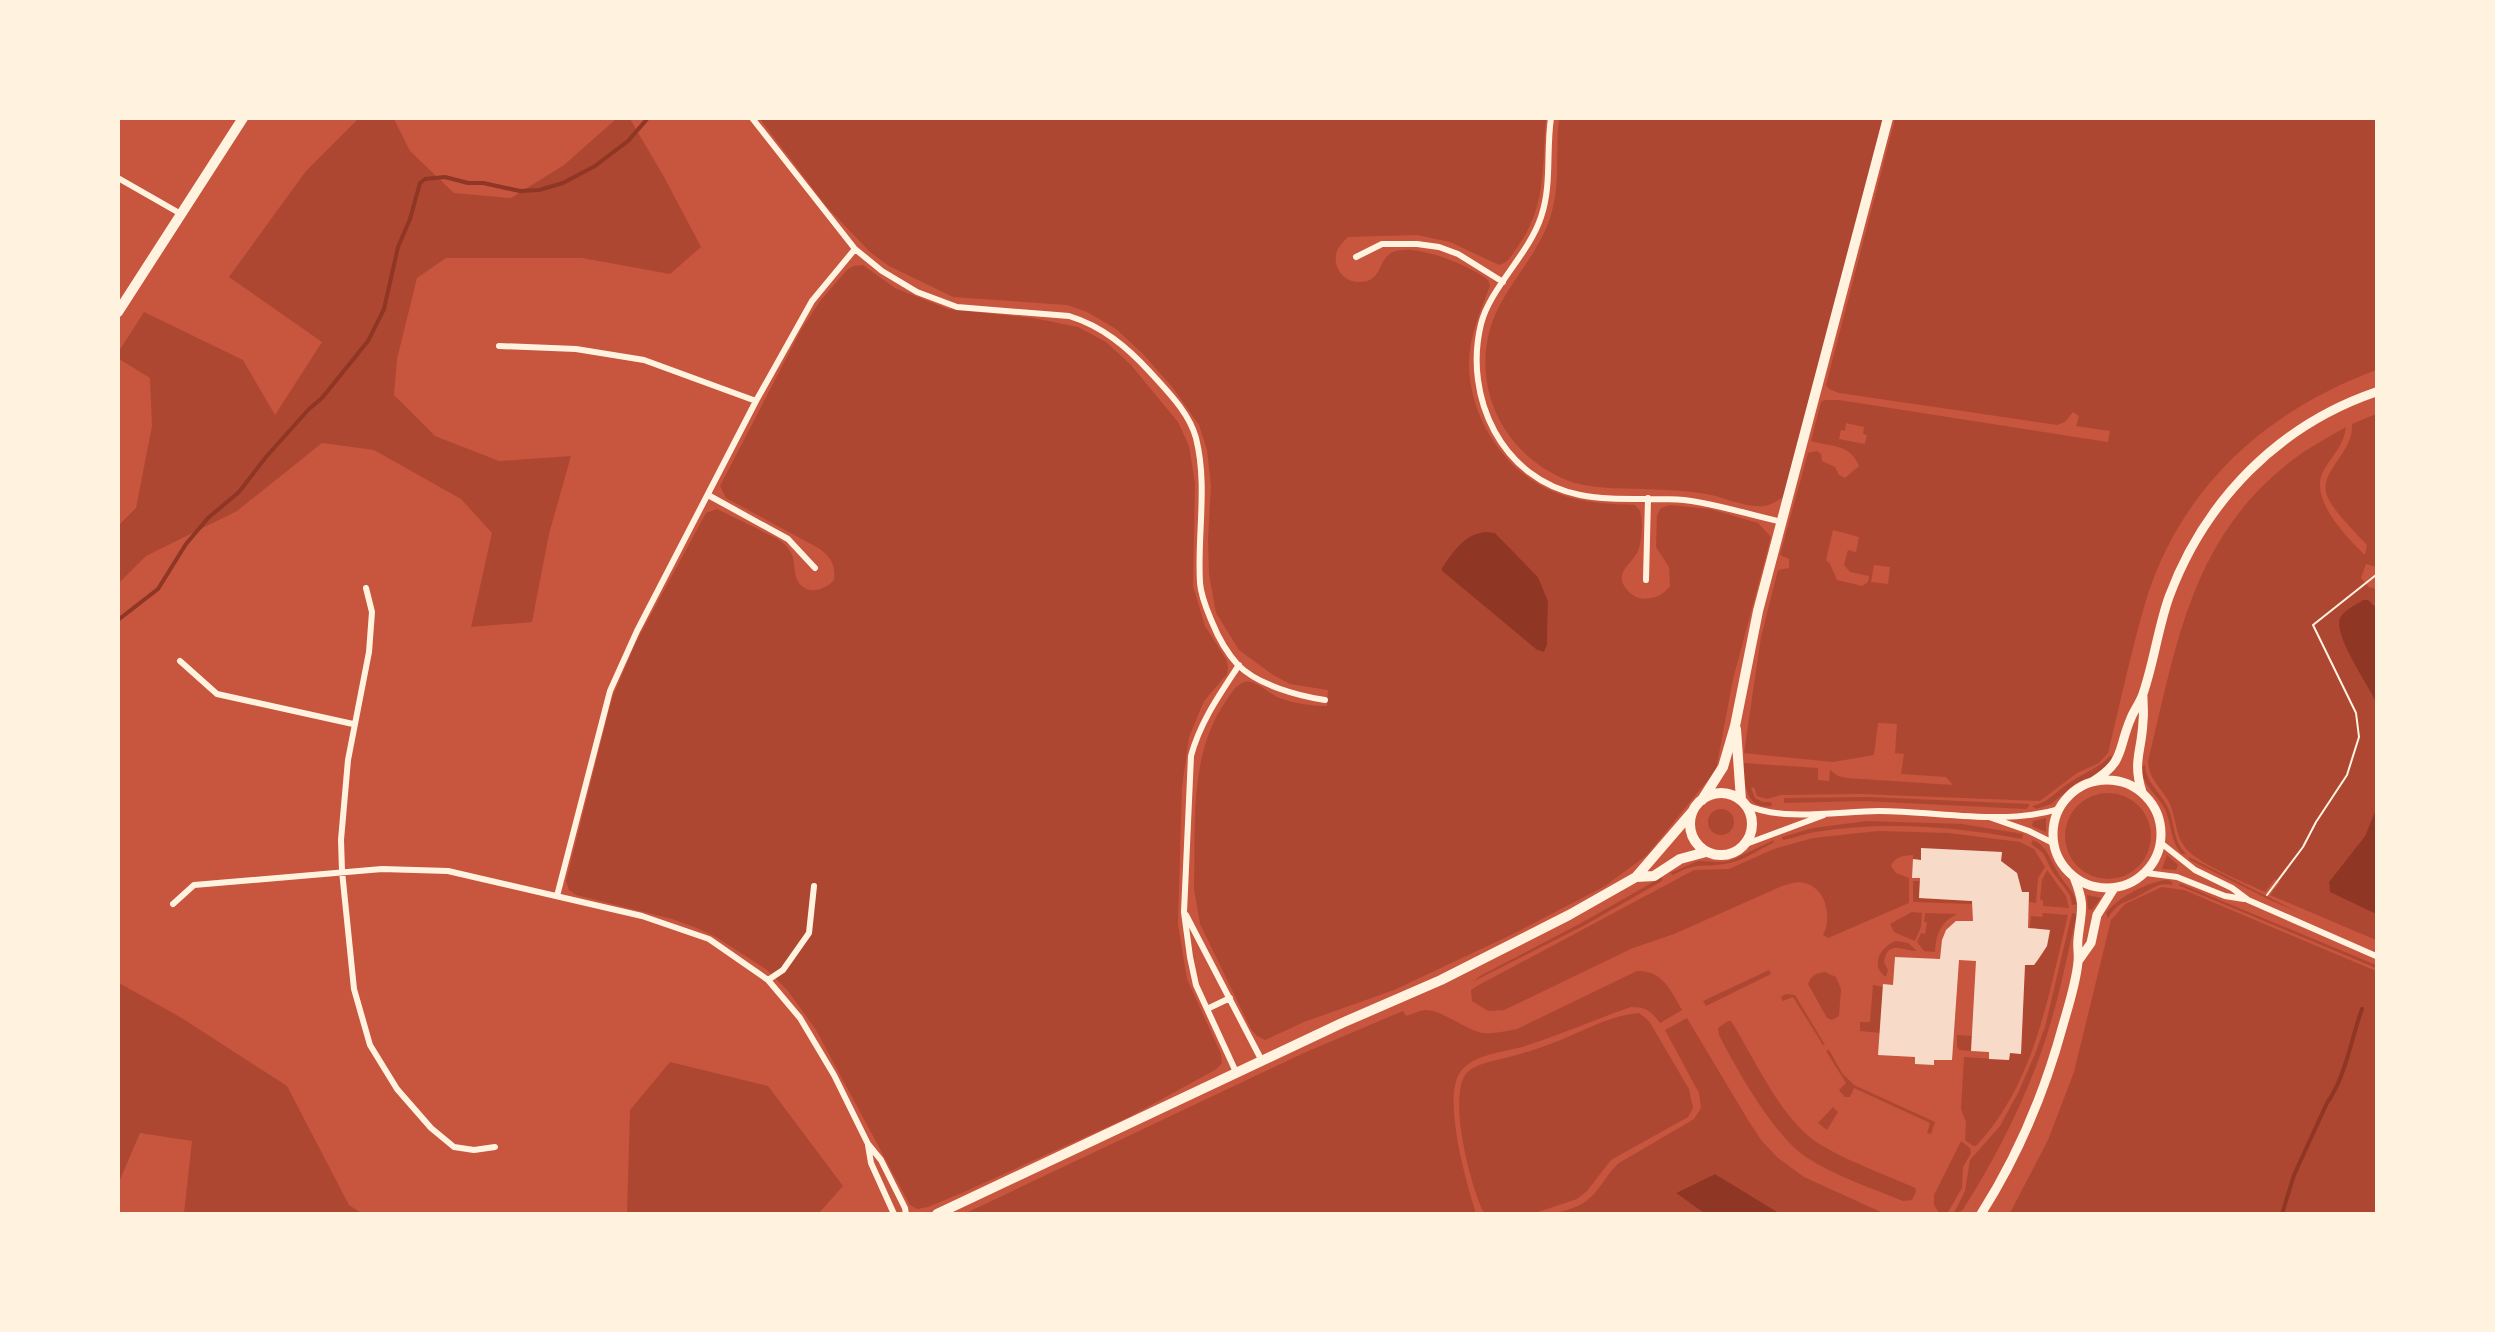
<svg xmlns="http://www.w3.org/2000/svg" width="2495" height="1332" font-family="'PT Sans',sans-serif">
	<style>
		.green { fill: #ae4732; fill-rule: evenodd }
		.water { fill: #8f3625 }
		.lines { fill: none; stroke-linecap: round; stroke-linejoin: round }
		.stream { stroke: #8f3625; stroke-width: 4 }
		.building { fill: #f7dbc8 }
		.path { stroke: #fff3e0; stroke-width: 2 }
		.minor { stroke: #fff3e0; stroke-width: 6 }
		.tertiary { stroke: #fff3e0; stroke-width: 9 }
		.secondary { stroke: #fff3e0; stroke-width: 10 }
	</style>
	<rect width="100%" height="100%" fill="#c8553d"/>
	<!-- green -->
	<path class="green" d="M359,118L394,119L410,151L454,193L511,198L564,165L616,119H630L663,175L701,247L670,274L582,258H446L417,278L397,359L394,395L435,436L499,461L571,456L549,534L532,622L471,627L492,533L461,499L374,450L322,443L237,511L146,556L119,583V525L136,508L152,426L150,378L119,359V351L144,312L243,360L275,415L322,342L229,277L306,171Z
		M760,119H1546C1542,164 1547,206 1518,246C1512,255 1509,262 1499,265L1450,242L1417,235L1348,237C1343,242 1336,249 1336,256C1334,269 1344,281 1357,282C1384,283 1376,260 1393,252C1414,242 1471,266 1488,280L1490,286C1480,312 1469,337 1469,365C1470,421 1508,477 1562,495C1585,503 1611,504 1635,505L1640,511C1643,521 1642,538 1639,548C1634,565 1610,572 1629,592C1635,598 1642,600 1651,598C1659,597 1665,592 1670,586L1669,567L1656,547L1657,515L1661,508L1670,505L1710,509L1758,523L1771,537L1733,679L1716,770L1647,855L1605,886L1513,934L1394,990L1304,1022L1265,1040L1257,1036L1251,1029L1200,924L1194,889C1196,826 1188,755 1226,701C1230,695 1236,684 1245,682C1254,679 1269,693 1277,697C1292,703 1311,706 1327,706L1328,690L1290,684L1273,675L1239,650L1216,613L1209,574L1208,538L1211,486L1207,450L1199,425L1173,388L1143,354L1116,329L1087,312L1067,305L953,297L889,266L870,252L827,207ZM1495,533L1538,577L1548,601L1547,645L1544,652L1537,650L1442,571Z
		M1559,119H1882L1868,184L1784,496C1778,501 1771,505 1764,506C1745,508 1724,497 1706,494C1685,490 1664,490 1643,489C1621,488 1597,489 1575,483C1507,461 1468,389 1493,320C1507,284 1538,255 1550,218C1561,186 1555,151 1559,119Z
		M1895,119H2376V370C2269,410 2185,483 2148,594C2132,646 2121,700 2108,753L2099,763L2077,773L2040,801L1861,794L1781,795L1767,799L1757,796L1754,787L1751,788L1755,798L1763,802H1771L1772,806C1746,811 1744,783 1743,763L1818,768V780L1829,781L1830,770L1838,776L1847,778L1953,785L1946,777L1901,774L1904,754L1895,753L1897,724L1878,723L1874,755L1833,762L1744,753L1761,637L1778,570L1789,568V559L1780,555L1808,453L1817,451L1821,454L1822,461L1835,467L1839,475L1845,478L1859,466C1850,443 1830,447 1811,441L1821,402L1825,400H1839L2108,442L2110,431L2076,426L2079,416L2073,412L2065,422L2057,425L1839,393L1829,389L1826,385ZM1846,423L1864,427L1863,434L1867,435L1865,444L1839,439L1841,430L1845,431ZM1833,530L1859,537L1856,552L1848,550L1844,565L1850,572L1869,576L1868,582L1862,586L1837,580L1830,564L1826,560ZM1874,565L1890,567L1888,584L1871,582Z
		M863,265L895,288L948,309L1033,318L1078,327L1106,342L1131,365L1178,422L1189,446L1195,483L1193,586L1205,626L1226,659L1228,667L1227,674L1204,701L1189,737L1182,787L1178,924L1187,979L1221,1054L1222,1063L1215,1070L1129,1117L964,1192L928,1207L917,1209L910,1205L816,1030L788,991L767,970L716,937L697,928L672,919L576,895L569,890L566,881L612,698L636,642L706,513L717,509L778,539C785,544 791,550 793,558C795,564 794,571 796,577C803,596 823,592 834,580C836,565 831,558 820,549L726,498L720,486L801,330L820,301L848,269L854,266Z
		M2376,414V567L2366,564L2361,578L2369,587L2376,589V607L2372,603L2340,619L2342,636L2376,703V809L2365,836L2329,882L2331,892L2376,914V940L2270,895L2280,882L2275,879L2265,892C2246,883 2195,863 2184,846C2175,834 2176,816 2169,802C2161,787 2149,780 2148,761C2176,649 2189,544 2285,466C2304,450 2325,439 2346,427C2344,444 2334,454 2325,468C2306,496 2346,537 2365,555L2367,545C2356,533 2330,508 2326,493C2321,469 2354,452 2352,424Z
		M2111,755L2112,760L2098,774L2076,783L2051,804L2036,809L2032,806C2050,802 2057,790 2072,781C2086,772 2099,768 2111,755Z
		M2145,765C2146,784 2162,793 2169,810C2175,825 2173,841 2186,854H2182C2170,841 2172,825 2165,809C2157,794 2143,786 2141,768Z
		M2065 836a43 43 0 1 1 86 0a43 43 0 1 1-86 0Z
		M1868,797L2029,804V806L2026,809L1864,801L1784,803V798Z
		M1708 822a13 13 0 1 1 26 0a13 13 0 1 1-26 0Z
		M2046,818V832L2032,826L2033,821Z
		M1867,821L1962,824L2023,834L2022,839C1953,826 1884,821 1815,832C1804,834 1794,838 1783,840L1782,837L1813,828Z
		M1878,831L1949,833L2020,842L2034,849L2045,867L2038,878L2036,903L2029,902V892H2022L2017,873L2001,861L2002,852L1921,849V860L1913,859V855C1903,856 1895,856 1891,866L1896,873L1909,878V903L1828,938L1823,935C1832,918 1827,889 1805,883C1797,881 1790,884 1782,886L1674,934L1633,948L1504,1010L1488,1011L1472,1001L1471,990L1477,986L1694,870L1729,869L1774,849L1813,838Z
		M1774,840L1773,843C1759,849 1745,860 1729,863C1705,869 1699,860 1673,875L1670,873L1698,861L1723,862L1732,860Z
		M2033,840C2047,846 2050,859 2057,871C2064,884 2073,889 2077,904L2072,905L2070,895L2052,871L2043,853L2031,844Z
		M2167,855L2178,865L2176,870L2162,869Z
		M2189,857L2298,912L2376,945L2272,901L2190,860Z
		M2047,870L2066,896L2069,908L2043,906V901L2040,899L2042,880Z
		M1662,877V881L1585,925L1474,981L1480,976L1583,922Z
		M2165,880L2171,881L2173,885C2158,882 2151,890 2138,896C2123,904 2118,902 2108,918L2106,913C2117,898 2146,883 2165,880Z
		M1913,881H1920L1919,898L1972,901V904L1913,902Z
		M2181,884L2376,965V968L2178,885Z
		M2162,887L2184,890L2376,971V1213H2010L2048,1140L2074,1072L2111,920L2125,904Z
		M2087,895L2101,898L2092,910L2088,909Z
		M1912,912L1922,913L1921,927L1915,941L1894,932L1890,924Z
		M1925,913L1957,914C1941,922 1936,933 1935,952L1924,951L1917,942L1921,933L1925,934L1927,922H1924Z
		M2043,913L2068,915C2048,996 2035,1083 1976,1146H1973L1965,1140L1966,1122L1961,1109L1964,1057L2009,1060L2010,1053H2021L2025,965H2034C2043,955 2049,944 2050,930L2030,928L2031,916L2042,917Z
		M2072,913L2077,914C2068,951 2061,989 2050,1025C2032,1087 1997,1157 1962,1211L1954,1213L1965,1191L1970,1160L2000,1126L2019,1091L2035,1054L2045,1027Z
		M1896,941L1908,943L1917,951C1902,951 1888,939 1884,962L1888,970L1886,977C1869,966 1881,946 1896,941Z
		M1769,970L1771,974L1706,1006L1703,1001Z
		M1637,971C1663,970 1671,991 1682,1010L1660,1023C1651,1011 1646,1007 1631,1007C1596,1019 1563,1034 1528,1045C1507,1052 1475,1053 1461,1071C1441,1096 1467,1185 1476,1213H966L1306,1052L1403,1011L1406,1016C1412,1014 1419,1011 1425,1010C1441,1009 1465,1030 1483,1033C1495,1034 1506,1031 1517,1029Z
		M1825,972L1836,977L1841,989L1839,1016L1832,1020L1827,1018L1808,984C1811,975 1817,973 1825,972Z
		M119,983L180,1017L287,1086L349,1205L361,1213H184L192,1141L140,1133L119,1182Z
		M1873,985L1883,987L1880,1033L1860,1031V1022H1870Z
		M1786,994L1795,995L1825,1045H1823L1793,997L1783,1001L1781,997Z
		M1639,1013L1649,1021L1689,1089L1693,1108L1688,1117L1611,1160L1587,1191L1577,1199L1535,1213H1484C1471,1189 1444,1087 1470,1070C1480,1063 1493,1061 1505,1058C1521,1054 1537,1049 1553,1043C1580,1033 1610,1015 1639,1013Z
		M1687,1018L1748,1120L1761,1140L1778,1158L1804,1177L1883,1213H1779L1715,1174L1676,1193L1704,1213L1553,1214C1562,1211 1572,1209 1580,1205C1598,1196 1605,1175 1619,1163L1694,1119L1701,1108L1699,1093L1665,1030Z
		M1728,1021H1731C1753,1056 1774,1104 1804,1132C1826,1154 1885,1174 1915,1188L1916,1192L1912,1200L1903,1201C1872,1188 1834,1176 1806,1157C1774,1136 1737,1070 1719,1035L1718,1028Z
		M1957,1035L1972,1036L1971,1051L1959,1050L1957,1046Z
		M1829,1050L1842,1073L1854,1085L1935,1122L1931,1134L1927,1133L1930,1123L1854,1088L1850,1097H1845L1839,1090L1846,1083L1826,1051Z
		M670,1062L768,1086L843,1186L819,1213H627L630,1110Z
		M1833,1107L1838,1112L1827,1130L1818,1123Z
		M1961,1141L1970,1148L1971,1153L1963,1167L1962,1188L1948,1212L1939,1213L1934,1205V1195Z"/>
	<!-- water -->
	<path class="water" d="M1486,532L1495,533L1538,577L1548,601L1547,645L1544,652L1537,650L1442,571V568C1454,551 1464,534 1486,532Z
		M2363,600H2368L2376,607V703C2369,685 2333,636 2340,618C2344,610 2356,605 2363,600Z
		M2376,809V914L2330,892L2329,882L2365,836Z
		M1715,1174L1779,1213H1704L1676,1193Z"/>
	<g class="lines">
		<!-- stream -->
		<path class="stream" d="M118,620L158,589L186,544L208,518L239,492L266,457L308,410L322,398L368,341L384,309L398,247L410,219L420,183L425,179L445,177L468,183H483L520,191L539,190L563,183L595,166L628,141L648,118
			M2282,1214L2294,1175L2327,1103C2346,1076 2351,1039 2362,1009"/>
	</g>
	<!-- building -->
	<path class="building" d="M1921,848L2002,852L2001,861L2017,873L2022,892H2029L2028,928L2050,930L2047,946L2037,961L2034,965H2025L2021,1054L2010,1053L2009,1060L1989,1059V1052L1971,1051L1976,961L1959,960L1952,1060H1934V1065L1915,1064V1057L1878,1055L1883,984L1893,985L1895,957L1940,959L1942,940L1946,930L1956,921H1973L1972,901L1919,898L1920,878H1912L1913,859L1921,860Z"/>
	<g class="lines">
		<!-- path -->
		<path class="path" d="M2267,895L2303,847L2316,822L2347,775L2359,737L2356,713L2313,625L2376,575"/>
		<!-- minor -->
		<path class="minor" d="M752,118L855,249L882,271L917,292L957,307L1069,316C1102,326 1127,347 1150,372C1167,391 1189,412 1196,438C1208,486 1197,535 1200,583C1201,597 1207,610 1212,622C1218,637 1227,653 1238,665C1258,685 1298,696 1325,700
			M1551,118C1546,151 1552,185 1541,217C1529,254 1490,288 1481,324C1463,397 1502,480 1580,495C1614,502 1650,497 1684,500C1717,504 1750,515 1782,522
			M118,178L181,214
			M1356,257L1382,244H1417L1439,247L1458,254L1503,282
			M499,346L576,349L644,360L756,401
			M708,495L788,539L815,568
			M1646,580L1648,498
			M366,588L372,612L369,652L348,760L341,840L342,871L354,989L370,1045L397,1089L431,1128L454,1147L474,1150L495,1147
			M180,661L217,694L353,724
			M1746,805C1783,822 1839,811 1879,811C1937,811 2002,826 2059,809
			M1989,817L2029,831L2053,843
			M2161,843L2195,870L2232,888L2248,900L2376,956
			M1746,844L1824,815
			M2146,873L2177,877L2225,896L2244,899
			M557,896L610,691L637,631L756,401L812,301L855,249
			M173,904L194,885L382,869L448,871L642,916L709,939L768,980L800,1018L834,1075L868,1144L881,1160L905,1208L906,1214
			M1186,915L1262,1061
			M768,980L783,970L809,933L814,886
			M1207,1009L1230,998
			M1236,1072L1196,985L1190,957L1184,912L1191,756C1200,722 1220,694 1239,665
			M868,1145L871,1163L894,1214"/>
		<!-- tertiary -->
		<path class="tertiary" d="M2053 834a54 54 0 1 1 108 0a54 54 0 1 1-108 0Z
			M2092,782C2126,761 2117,750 2131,718C2134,710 2140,703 2143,694C2154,662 2158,628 2169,597C2205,500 2279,425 2376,392
			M2142,792C2132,761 2142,751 2143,721C2144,713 2143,705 2143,697
			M2079,960L2091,943L2097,915L2114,888
			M1981,1214C2018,1156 2045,1091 2063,1025C2069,1004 2076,983 2078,962C2079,955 2077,947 2078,939C2081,910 2086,907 2074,877"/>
		<!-- secondary -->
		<path class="secondary" d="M118,312L243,118
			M1736,729L1741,800
			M1690 824a31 31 0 1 1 62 0a31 31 0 1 1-62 0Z
			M1702,800L1723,767L1735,726L1758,611L1888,118
			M1636,877L1692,812
			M937,1214L1342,1023L1441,980L1569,915L1636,877L1654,876L1680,859L1706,852"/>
	</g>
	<!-- border -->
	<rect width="2495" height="1332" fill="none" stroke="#fff3e0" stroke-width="240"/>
</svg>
